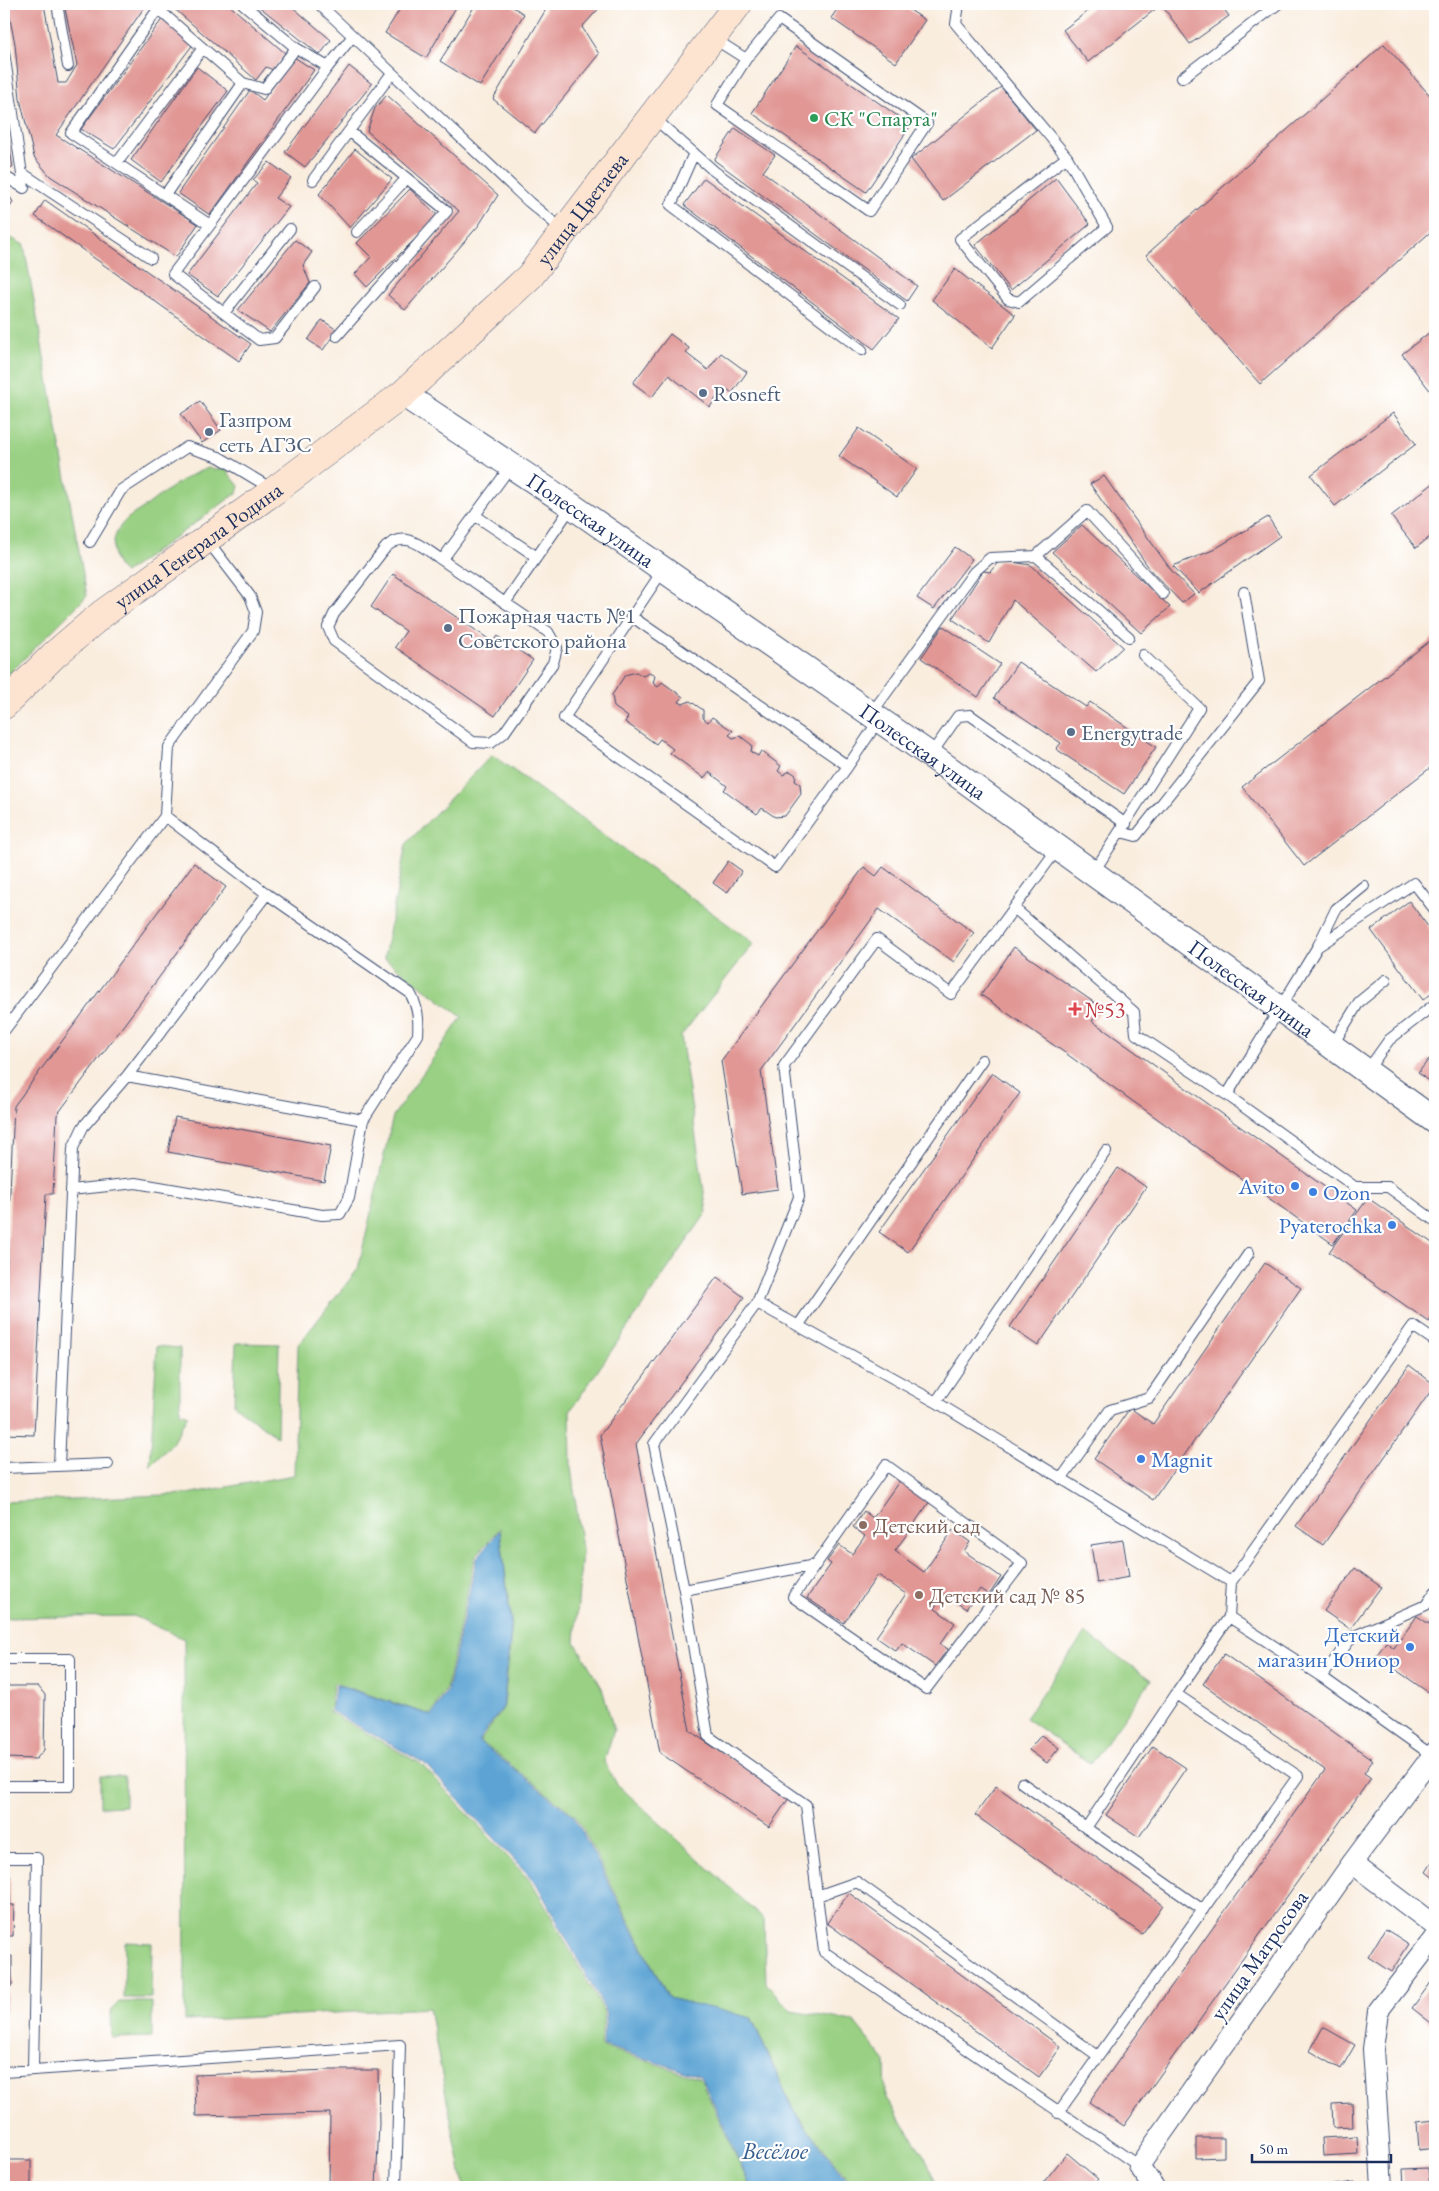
<svg xmlns="http://www.w3.org/2000/svg" width="1439" height="2191" font-family="'EB Garamond',serif">
	<style>
		.green { fill: #99d083; stroke: #5a8070 }
		.water { fill: #5da4d4; stroke: #3c6a99 }
		.building { fill: #e19794 }
		.lines { fill: none; stroke-linecap: round; stroke-linejoin: round }
		.service-casing { stroke: #3c4c71; stroke-width: 12 }
		.minor-casing { stroke: #3c4c71; stroke-width: 22 }
		.tertiary-casing { stroke: #3c4c71; stroke-width: 27 }
		.secondary-casing { stroke: #3c4c71; stroke-width: 29 }
		.service { stroke: #fff; stroke-width: 10 }
		.minor { stroke: #fff; stroke-width: 20 }
		.tertiary { stroke: #fff; stroke-width: 25 }
		.secondary { stroke: #fde4d1; stroke-width: 28 }
		.leisure-dot { fill: #2e9e5b; stroke: #fff; stroke-width: 2 }
		.service-dot { fill: #5c6f8a; stroke: #fff; stroke-width: 2 }
		.health-dot { fill: #e0444e; stroke: #fff; stroke-width: 2 }
		.shop-dot { fill: #3f7fe0; stroke: #fff; stroke-width: 2 }
		.education-dot { fill: #8d6e63; stroke: #fff; stroke-width: 2 }
		.labels { text-anchor: middle; dominant-baseline: central; stroke-width: 4.5; stroke-linejoin: round; paint-order: stroke }
		.leisure-label { font-size: 22px; fill: #27864d; stroke: #fff; text-anchor: start }
		.street-label { font-size: 22px; fill: #1b2f5e; stroke: #fff }
		.service-label { font-size: 22px; fill: #4e5e75; stroke: #fff; text-anchor: start }
		.health-label { font-size: 22px; fill: #be3a42; stroke: #fff; text-anchor: start }
		.shop-label { font-size: 22px; fill: #366cbe; stroke: #fff; text-anchor: end }
		.education-label { font-size: 22px; fill: #785e54; stroke: #fff; text-anchor: start }
		.water-label { font-size: 24px; font-style: italic; fill: #355e8d; stroke: #fff }
	</style>
	<rect width="100%" height="100%" fill="#fff"/>
	<filter id="ink" filterUnits="userSpaceOnUse"><feTurbulence type="fractalNoise" baseFrequency=".02" numOctaves="2"/><feDisplacementMap in="SourceGraphic" scale="10" xChannelSelector="R" yChannelSelector="G"/><feConvolveMatrix kernelMatrix="1 2 1 2 8 2 1 2 1" color-interpolation-filters="sRGB"/></filter>
	<filter id="wash" filterUnits="userSpaceOnUse"><feTurbulence type="fractalNoise" baseFrequency=".0096" numOctaves="4" result="noise"/><feDisplacementMap in="SourceGraphic" scale="20" xChannelSelector="R" yChannelSelector="G"/><feGaussianBlur stdDeviation="1.12" result="paint"/><feColorMatrix in="noise" values="0 0 0 0 0 0 0 0 0 0 0 0 0 0 0 0 0 1.4 0 .05"/><feComposite in="paint" operator="in"/></filter>
	<g filter="url(#wash)">
		<rect width="100%" height="100%" fill="#f9edde"/>
		<!-- green -->
		<path class="green" d="M4,234L24,245L87,596L4,679Z
			M208,468L226,470L239,486L237,493L125,573C109,561 110,536 124,522C129,516 139,511 146,506C166,491 183,477 208,468Z
			M492,755L754,943L681,1036L707,1212L570,1411L571,1467L582,1550L575,1642L602,1688L614,1730L604,1762L617,1784L764,1919L766,1983L791,2011L853,2021L885,2061L886,2098L925,2157L938,2187H854L794,2111L752,2018L669,1998L576,1816L480,1741L504,1707L512,1626L500,1528L475,1557L446,1689L431,1715L334,1683L329,1712L421,1764L533,1884L605,2013L600,2046L700,2078L750,2187H464L429,2008L185,2021L184,1639L134,1616L4,1618V1502L187,1494L294,1475L298,1345L358,1269L393,1116L462,1017L384,958L406,844Z
			M236,1343L279,1344L277,1437L234,1405Z
			M157,1346L180,1348V1412L188,1415L171,1445L150,1466Z
			M1085,1633L1151,1680L1091,1764L1025,1718Z
			M100,1776H125V1806L100,1807Z
			M125,1942L152,1943L151,1998H124Z
			M119,2002H152V2037L112,2038L111,2010Z"/>
		<!-- water -->
		<path class="water" d="M500,1530L511,1626L503,1707L478,1741L574,1816L668,1998L751,2018L793,2111L852,2187H751L701,2076L602,2045L607,2013L536,1883L424,1763L331,1711L336,1685L432,1716L447,1691L477,1558Z"/>
		<g id="blocks">
			<!-- building -->
			<path class="building" d="M7,4H44L58,83H66L77,65L64,4L146,5L56,135L198,224L176,257L50,176L34,157L20,99L15,44Z
				M169,4H228L285,53L273,70L266,67L256,80Z
				M256,4H289L331,40L320,55Z
				M403,4H458L426,58L385,33Z
				M476,4H508L524,14L480,86L440,61Z
				M546,4H603L582,27L599,54L535,133L493,99L545,11Z
				M841,4H901L925,20L896,63L831,18Z
				M1097,4H1156L1158,7L1088,62L1063,30Z
				M1161,4H1220L1229,16L1190,44Z
				M163,18L194,43L114,149L81,129Z
				M1384,44L1435,101V228L1260,384L1146,255Z
				M796,46L911,125L866,192L752,113Z
				M294,57L314,70L210,215L178,193L250,90L263,100Z
				M349,66L372,84L305,167L285,152Z
				M197,67L228,91L161,182L131,160Z
				M1001,87L1036,130L943,201L911,159Z
				M387,95L498,195L479,225L405,310L388,295L459,211L367,131L375,108Z
				M4,117H5L13,168L4,165Z
				M735,128L775,155L763,172L917,286L907,301L714,160Z
				M355,149L392,179L350,228L319,194Z
				M269,162L291,178L275,198L289,207L218,296L187,275L257,183L253,180Z
				M704,178L899,319L874,349L684,205Z
				M1056,178L1090,224L1011,290L975,245Z
				M4,187L13,202L5,215L4,214Z
				M410,189L438,216L367,287L355,274L371,257L357,243Z
				M45,200L251,344L239,361L35,216Z
				M295,240L312,252L303,265L310,283L270,332L238,310Z
				M955,269L1015,315L992,348L932,300Z
				M322,320L337,330L323,350L308,340Z
				M1435,328V397L1402,354Z
				M670,334L689,348L686,353L708,370L721,353L747,372L732,393L724,387L710,407L669,375L652,397L633,383Z
				M200,401L221,430L202,443L181,414Z
				M1393,413L1416,444L1335,506L1311,475Z
				M859,428L917,469L897,497L839,456Z
				M1104,476L1171,570L1194,594L1182,603L1152,572L1090,484Z
				M1435,482V533L1416,548L1391,516Z
				M1268,517L1280,536L1199,593L1173,566L1213,550Z
				M1082,525L1170,607L1141,633L1052,552Z
				M955,547L972,559L934,609L917,598Z
				M1000,560L1031,565L1123,647L1096,672L1013,600L989,643L952,619L983,571L990,572Z
				M393,574L493,642L497,636L533,660L495,716L395,647L406,631L371,607Z
				M943,626L1000,664L978,697L921,658Z
				M1435,637V764L1304,866L1242,787Z
				M1018,662L1086,707L1090,702L1156,747L1124,794L1056,749L1061,743L994,698Z
				M636,672L643,676L649,673L655,676L653,683L658,687L662,682L683,697L679,702L683,704L690,701L703,710V718L708,722L712,717L733,731L729,735L733,738L740,736L752,745L751,752L758,756L761,751L781,766L778,771L783,775L790,771L796,775L795,781L800,784L801,794L785,816L775,817L762,808L757,814L724,790L727,786L709,772L704,778L670,753L673,749L660,739L656,744L625,722L628,717L614,707L612,695L625,675Z
				M728,861L742,871L727,893L713,883Z
				M194,863L226,887L57,1115L53,1194H46L34,1435L4,1434V1323L14,1106Z
				M864,867L876,876L883,867L974,933L954,962L879,909L761,1071L778,1189L742,1194L721,1061Z
				M1409,901L1435,936V991L1423,1000L1371,930Z
				M1014,947L1102,1008L1092,1021L1357,1210L1333,1244L1068,1055L981,995Z
				M1429,1059L1435,1064V1086L1418,1073Z
				M992,1073L1020,1093L908,1252L879,1232Z
				M175,1117L331,1146L324,1181L168,1152Z
				M1118,1168L1146,1187L1038,1346L1010,1327Z
				M1368,1198L1435,1245V1312L1429,1322L1329,1252Z
				M1265,1263L1301,1288L1153,1500L1094,1459L1130,1408L1153,1424Z
				M717,1277L744,1297L636,1444L690,1731L789,1798L769,1827L660,1753L600,1435Z
				M1409,1365L1435,1385L1323,1545L1296,1526Z
				M900,1480L930,1501L895,1551L924,1572L953,1530L970,1542L964,1551L1001,1577L989,1595L980,1589L966,1609L944,1594L934,1608L955,1623L940,1644L948,1649L935,1666L902,1643L896,1651L876,1637L906,1594L878,1575L844,1623L807,1598L831,1564L827,1561L839,1545L852,1554L865,1536L853,1527L864,1511L873,1518Z
				M1123,1540L1129,1577L1097,1583L1091,1545Z
				M1355,1568L1381,1587L1350,1629L1324,1611Z
				M1435,1615V1697L1376,1656L1386,1642L1394,1648L1417,1616L1429,1624Z
				M1224,1654L1373,1760L1364,1773L1371,1778L1124,2126L1089,2102L1325,1770L1203,1684Z
				M4,1686H38L45,1695L44,1750L36,1759L4,1758Z
				M1041,1735L1059,1748L1047,1763L1029,1750Z
				M1153,1746L1186,1768L1139,1837L1106,1815Z
				M996,1786L1163,1905L1142,1934L975,1815Z
				M1435,1858V1879L1426,1872Z
				M4,1876H10V1905H14L13,1936H4Z
				M849,1893L1061,2047L1039,2077L827,1923Z
				M1385,1929L1409,1944L1391,1972L1368,1957Z
				M4,1956H12V1986H7L6,2012H4Z
				M1435,1977V2026L1412,2008Z
				M1323,2027L1355,2045L1341,2069L1310,2051Z
				M330,2070H378L379,2124L376,2187H329L330,2113L196,2116L195,2075Z
				M1352,2103L1353,2127L1333,2128L1332,2104Z
				M1435,2120V2148L1419,2150L1417,2122Z
				M1357,2136L1358,2154L1323,2156L1322,2138Z
				M1196,2138H1224V2157L1196,2158Z
				M1067,2153L1098,2179L1091,2187H1046L1042,2184Z
				M4,2160H31V2187H4Z
				M1428,2168L1430,2187H1404L1403,2169Z
				M1355,2182V2187H1333V2185Z"/>
		</g>
	</g>
	<g filter="url(#ink)">
		<use href="#blocks" fill-opacity="0" stroke="#3c4c71" stroke-width="1"/>
		<g class="lines">
			<!-- service casing -->
			<g class="service-casing">
				<path id="service" d="M57,4L68,66
					M154,4L158,9L71,133L210,225L173,274L259,340L275,338L315,287
					M243,4L296,48L264,89L243,83
					M321,4L320,5L529,202L564,231
					M959,4L956,24L1067,157L960,239L1008,299L1019,302L1107,227L1067,157
					M158,9L243,83L165,195
					M779,19L927,123L869,211L717,105L746,59Z
					M713,38L746,59
					M4,52L24,188
					M328,67L352,37
					M1182,78L1278,4
					M653,117L714,171L900,305
					M349,131L392,73
					M694,153L671,205L862,350
					M117,163L203,48
					M22,173L151,258
					M4,176L24,188
					M313,180L349,131L447,211L337,336
					M210,225L328,67L296,48
					M357,232L406,179
					M224,313L290,229
					M476,516L537,557
					M90,542L121,490L187,447L219,457L272,489
					M1036,556L1087,511L1163,594
					M442,560L548,632L557,648L553,663L504,733L491,743L473,742L334,641L328,627L334,614L386,547C407,529 423,548 442,560L511,466
					M663,570L564,718L775,867L848,766L879,720
					M505,603L572,506
					M631,616L848,766
					M871,714L974,572L990,558L1036,556L1129,637
					M931,754L958,716L970,715L1126,824
					M1121,832L1136,836L1259,681L1244,592
					M1058,848L951,994L877,939L784,1066L799,1197L757,1303L654,1444L684,1590L708,1736L806,1805L824,1952L1139,2166
					M1093,873L1199,708L1143,655
					M267,894L410,993C418,1007 419,1019 418,1035L363,1120
					M1014,908L1134,1012L1136,1034L1227,1095L1355,1187H1388L1435,1221
					M1320,945L1414,883L1435,910
					M4,1031L165,816L169,747L253,631L256,612L250,596L207,540
					M1332,1046L1359,1002L1386,980
					M1367,1071L1389,1040L1435,1004
					M1227,1095L1318,946L1336,909L1364,886
					M71,1190L136,1183L322,1215L340,1214L349,1198L363,1120L127,1076
					M757,1303L936,1402L1231,1582L1229,1617L1322,1677L1433,1756
					M798,1326L982,1060
					M936,1402L1106,1151
					M886,1465L1022,1563L926,1689L793,1597Z
					M59,1466L73,1148L83,1127L127,1076L267,894L165,816
					M4,1468L108,1464
					M1061,1479L1110,1410L1149,1398L1249,1253
					M1231,1582L1413,1326L1435,1341
					M684,1590L815,1565
					M4,1659H70V1786H4
					M1322,1677L1352,1637L1426,1605L1435,1592
					M1022,1783L1203,1910
					M1086,1828L1176,1694
					M4,1858H37L33,2069
					M817,1896L857,1882L1098,2056
					M4,2072L400,2045L396,2187
					M1058,2113L1298,1776L1176,1694L1229,1617"/>
			</g>
			<!-- minor casing -->
			<g class="minor-casing">
				<path id="minor" d="M1352,1863L1435,1926
					M1154,2187L1139,2166L1352,1863L1435,1752
					M1382,2187L1373,2049L1378,2011L1435,1937"/>
			</g>
			<!-- tertiary casing -->
			<g class="tertiary-casing">
				<g id="tertiary">
					<path id="s1" d="M403,394L572,506L930,755L1435,1121"/>
				</g>
			</g>
			<!-- secondary casing -->
			<g class="secondary-casing">
				<g id="secondary">
					<path id="s2" d="M4,705L54,655L102,614L275,490L403,394L530,276L738,4"/>
				</g>
			</g>
			<!-- service -->
			<use href="#service" class="service"/>
			<!-- minor -->
			<use href="#minor" class="minor"/>
			<!-- tertiary -->
			<use href="#tertiary" class="tertiary"/>
			<!-- secondary -->
			<use href="#secondary" class="secondary"/>
		</g>
	</g>
	<!-- markers -->
	<circle class="leisure-dot" cx="814" cy="118" r="5"/>
	<g class="service-dot">
		<circle cx="703" cy="393" r="5"/>
		<circle cx="209" cy="432" r="5"/>
		<circle cx="448" cy="628" r="5"/>
		<circle cx="1071" cy="732" r="5"/>
	</g>
	<path class="health-dot" d="M1072.5 1001.5h5v5h5v5h-5v5h-5v-5h-5v-5h5z"/>
	<g class="shop-dot">
		<circle cx="1295" cy="1186" r="5"/>
		<circle cx="1313" cy="1192" r="5"/>
		<circle cx="1392" cy="1225" r="5"/>
		<circle cx="1141" cy="1459" r="5"/>
		<circle cx="1410" cy="1647" r="5"/>
	</g>
	<g class="education-dot">
		<circle cx="863" cy="1525" r="5"/>
		<circle cx="919" cy="1595" r="5"/>
	</g>
	<g class="labels">
		<!-- leisure labels -->
		<g class="leisure-label">
			<text x="824" y="118">СК "Спарта"</text>
		</g>
		<!-- street labels -->
		<g class="street-label">
			<text stroke="none"><textPath href="#s2" startOffset="765">улица Цветаева</textPath></text>
			<text stroke="none"><textPath href="#s1" startOffset="226">Полесская улица</textPath></text>
			<text stroke="none"><textPath href="#s2" startOffset="252">улица Генерала Родина</textPath></text>
			<text stroke="none"><textPath href="#s1" startOffset="631">Полесская улица</textPath></text>
			<text stroke="none"><textPath href="#s1" startOffset="1036">Полесская улица</textPath></text>
			<text transform="translate(1259 1955) rotate(-55)">улица Матросова</text>
		</g>
		<!-- service labels -->
		<g class="service-label">
			<text x="713" y="393">Rosneft</text>
			<text x="219" y="419">Газпром<tspan x="219" dy="25">сеть АГЗС</tspan></text>
			<text x="458" y="615">Пожарная часть №1<tspan x="458" dy="25">Советского района</tspan></text>
			<text x="1081" y="732">Energytrade</text>
		</g>
		<!-- health labels -->
		<g class="health-label">
			<text x="1085" y="1009">№53</text>
		</g>
		<!-- shop labels -->
		<g class="shop-label">
			<text x="1285" y="1186">Avito</text>
			<text x="1323" y="1192" text-anchor="start">Ozon</text>
			<text x="1382" y="1225">Pyaterochka</text>
			<text x="1151" y="1459" text-anchor="start">Magnit</text>
			<text x="1400" y="1634">Детский<tspan x="1400" dy="25">магазин Юниор</tspan></text>
		</g>
		<!-- education labels -->
		<g class="education-label">
			<text x="873" y="1525">Детский сад</text>
			<text x="929" y="1595">Детский сад № 85</text>
		</g>
		<!-- water labels -->
		<g class="water-label">
			<text x="775" y="2150">Весёлое</text>
		</g>
	</g>
	<!-- margin -->
	<rect width="1439" height="2191" fill="none" stroke="#fff" stroke-width="20"/>
	<!-- scale -->
	<path d="M1252 2154v8h139v-8" fill="none" stroke="#1b2f5e" stroke-width="2.5"/>
	<text x="1259" y="2154" font-size="15" fill="#1b2f5e" stroke="#ffffff" stroke-width="4" paint-order="stroke">50 m</text>
</svg>
